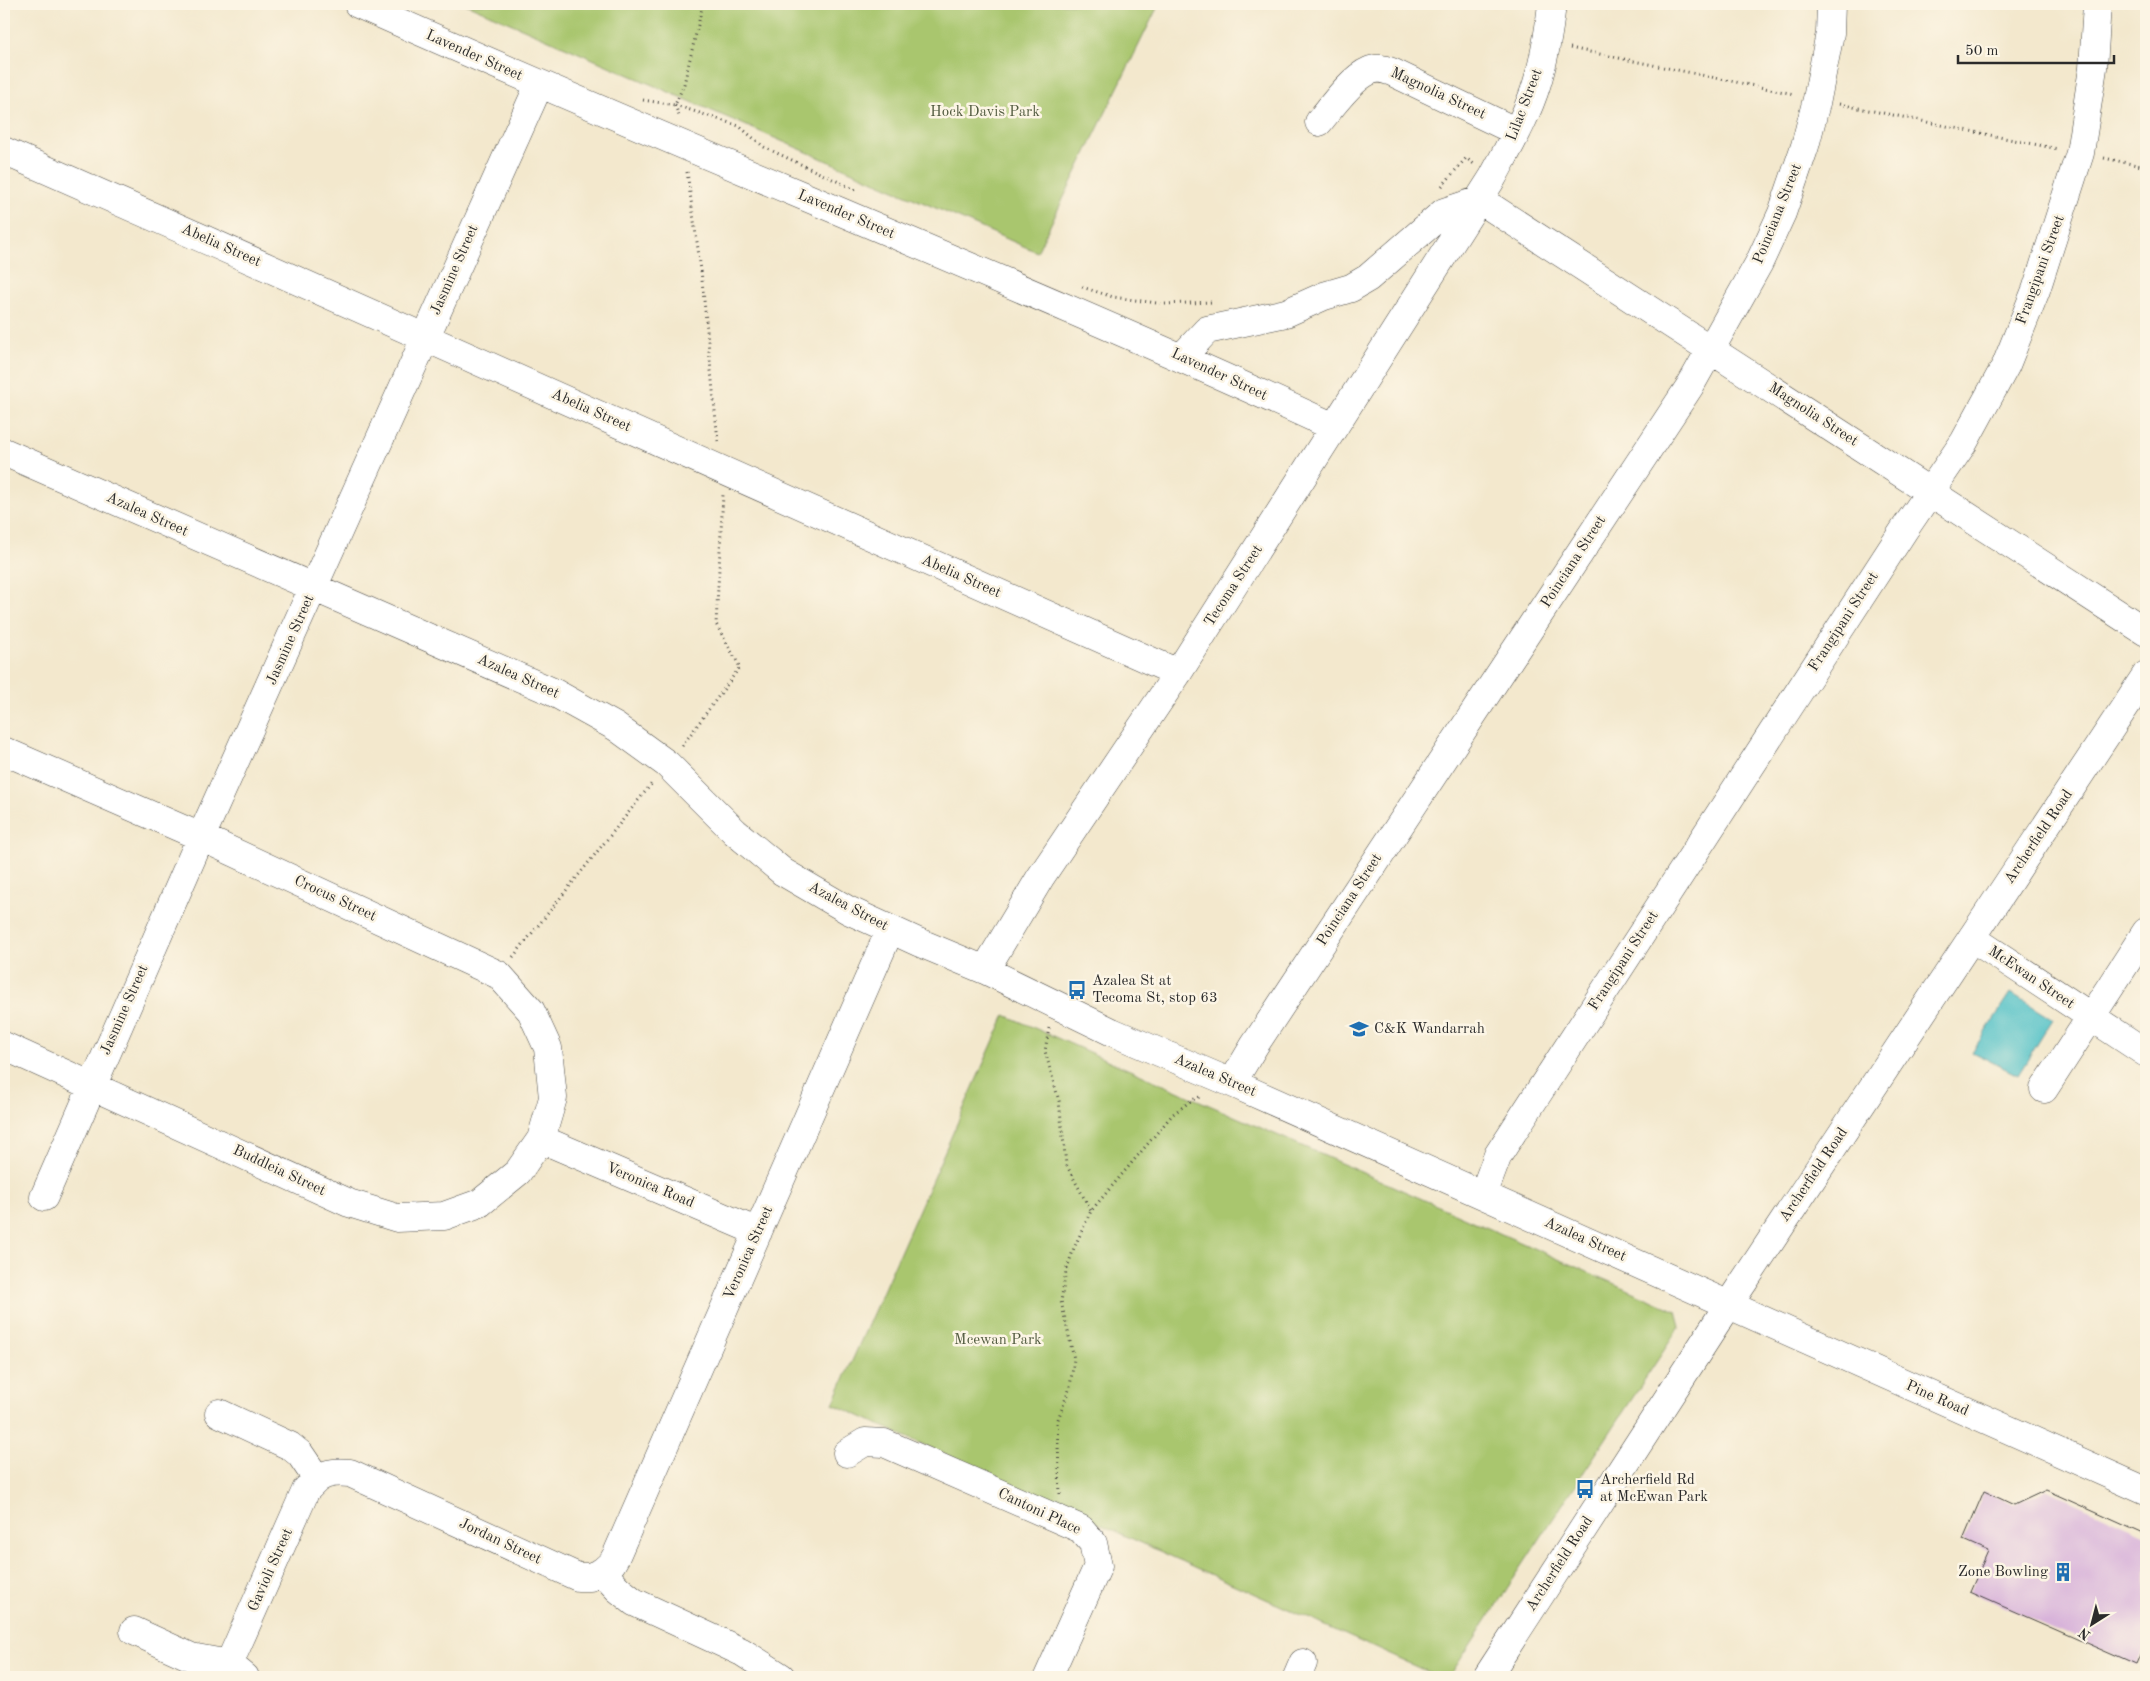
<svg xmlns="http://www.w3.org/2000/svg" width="2150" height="1681" font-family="'Old Standard TT',serif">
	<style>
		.green { fill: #a9c66e; stroke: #6a784c }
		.water { fill: #54c2c8; stroke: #40767a }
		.building { fill: #d8b3da }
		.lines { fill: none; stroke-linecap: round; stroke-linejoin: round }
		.minor-casing { stroke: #494743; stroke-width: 29 }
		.major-casing { stroke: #494743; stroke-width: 29 }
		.path { stroke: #494743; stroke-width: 3; stroke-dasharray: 1 4; stroke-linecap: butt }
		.minor { stroke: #fff; stroke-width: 28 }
		.major { stroke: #fff; stroke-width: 28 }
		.labels { text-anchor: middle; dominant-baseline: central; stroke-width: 5; stroke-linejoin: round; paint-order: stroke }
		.street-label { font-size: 15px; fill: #2b2b2b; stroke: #fcf5e5 }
		.park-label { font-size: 15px; fill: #515a3f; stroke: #fcf5e5 }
		.poi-label { font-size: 15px; fill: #2b2b2b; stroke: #fcf5e5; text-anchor: start }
	</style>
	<rect width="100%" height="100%" fill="#fcf5e5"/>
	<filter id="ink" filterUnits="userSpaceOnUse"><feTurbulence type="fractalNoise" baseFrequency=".02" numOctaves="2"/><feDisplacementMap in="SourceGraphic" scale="10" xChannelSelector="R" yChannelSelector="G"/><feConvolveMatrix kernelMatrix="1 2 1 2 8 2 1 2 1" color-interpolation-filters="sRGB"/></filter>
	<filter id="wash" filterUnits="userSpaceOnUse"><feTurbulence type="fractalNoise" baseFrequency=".0096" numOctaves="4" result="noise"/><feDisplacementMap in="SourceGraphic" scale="20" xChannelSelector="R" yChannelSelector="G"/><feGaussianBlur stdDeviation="1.12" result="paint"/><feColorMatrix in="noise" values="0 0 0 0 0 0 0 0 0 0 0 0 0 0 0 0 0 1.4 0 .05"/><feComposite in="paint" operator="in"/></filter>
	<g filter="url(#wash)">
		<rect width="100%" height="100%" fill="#f3e8cd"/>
		<!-- green -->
		<path class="green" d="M466,4H1159L1037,252Z
			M1005,1015L1676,1311L1680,1326L1449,1677H1439L833,1404Z"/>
		<!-- water -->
		<path class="water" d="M2011,993L2053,1019L2018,1075L1972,1052Z"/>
		<g id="blocks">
			<!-- building -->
			<path class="building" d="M2046,1490L2146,1535V1642L2136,1665L1970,1592L1988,1551L1963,1540L1984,1491L2014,1505Z"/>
		</g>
	</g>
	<g filter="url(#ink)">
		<use href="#blocks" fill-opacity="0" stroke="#494743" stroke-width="1"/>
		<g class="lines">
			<!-- minor casing -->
			<g class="minor-casing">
				<path id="minor" d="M358,4C682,149 1012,279 1334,427
					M1319,122C1331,107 1352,78 1369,71C1377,67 1384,69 1392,72L1517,132
					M4,151C396,323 786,499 1178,673
					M1480,200L2146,632
					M1182,357L1207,330L1286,313L1324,296L1351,288L1368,278L1444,212L1480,200
					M4,452L553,692L616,727L667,764L735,832L783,872L848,910L918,942L985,970L1112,1032L1232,1083L2146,1491
					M4,751L201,837L499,975L531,1011L548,1048L553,1098L541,1139L518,1172L480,1203L444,1216L397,1218L349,1203L4,1046
					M1972,938L2146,1053
					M985,970L1040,878L1178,673L1493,177C1509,147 1527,116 1537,83C1545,57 1549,31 1552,4
					M1232,1083L1254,1046L1690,386L1759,263L1782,213L1805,146L1817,99L1830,33L1831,4
					M2044,1089L2146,932
					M541,1139L758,1232
					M1483,1195L1498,1155L1904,530L1964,442L2006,365L2036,290L2080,153L2093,68L2097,4
					M44,1197L201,837L539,85
					M219,1413L290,1446L300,1454L317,1479C328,1472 337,1472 350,1473L578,1577H590L602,1572L618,1589L634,1602L742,1652L781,1677
					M847,1453L865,1442L884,1443L1081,1529L1093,1543L1098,1566L1048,1677
					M602,1572L612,1563L616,1556L890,930
					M134,1631L191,1657L229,1664L245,1677
					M229,1664L306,1490L317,1479
					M1297,1677L1303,1663"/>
			</g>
			<!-- major casing -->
			<g class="major-casing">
				<path id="major" d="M1487,1677L1729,1304L2146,675"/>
			</g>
			<!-- path -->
			<path class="path" d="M1570,48L1794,94
				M643,100L675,105L684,84L703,4
				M1839,104L2058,149
				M675,105L739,126L764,147L858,191
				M675,105L679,116
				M2104,158L2146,167
				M687,172L701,270L718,441
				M1442,186L1466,158L1474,164
				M1082,287L1113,297L1164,304L1214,302
				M682,746L740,667L716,624L723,495
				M513,957L653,782
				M1049,1028L1045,1051L1059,1101L1066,1164L1091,1211
				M1060,1494L1057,1422L1070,1387L1074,1359L1061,1301L1066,1271L1074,1248L1091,1211L1173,1114L1192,1100L1202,1096"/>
			<!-- minor -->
			<use href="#minor" class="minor"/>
			<!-- major -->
			<use href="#major" class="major"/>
		</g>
	</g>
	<!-- icons -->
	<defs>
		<g id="bus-bare" transform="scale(1.5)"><path d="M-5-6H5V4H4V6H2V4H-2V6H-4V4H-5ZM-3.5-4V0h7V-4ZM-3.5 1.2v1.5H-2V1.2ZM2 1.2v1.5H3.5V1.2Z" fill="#1f6fb2" stroke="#fcf5e5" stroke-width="2.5" paint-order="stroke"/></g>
		<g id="school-bare" transform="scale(1.5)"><path d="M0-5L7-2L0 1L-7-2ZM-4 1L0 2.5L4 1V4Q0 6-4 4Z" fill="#1f6fb2" stroke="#fcf5e5" stroke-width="2.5" paint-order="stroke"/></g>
		<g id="building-bare" transform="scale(1.5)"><path d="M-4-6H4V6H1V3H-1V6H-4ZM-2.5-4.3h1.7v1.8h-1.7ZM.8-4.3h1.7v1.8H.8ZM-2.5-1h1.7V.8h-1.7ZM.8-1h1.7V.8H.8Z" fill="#1f6fb2" stroke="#fcf5e5" stroke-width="2.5" paint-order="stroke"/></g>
	</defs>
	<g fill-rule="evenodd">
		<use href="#bus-bare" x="1077" y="990"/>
		<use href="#school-bare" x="1359" y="1029"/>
		<use href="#bus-bare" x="1585" y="1489"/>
		<use href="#building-bare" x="2063" y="1572"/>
	</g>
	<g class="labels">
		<!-- street labels -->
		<g class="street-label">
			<text transform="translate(474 56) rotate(24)">Lavender Street</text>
			<text transform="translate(1438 94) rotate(25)">Magnolia Street</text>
			<text transform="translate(1525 105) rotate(-69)">Lilac Street</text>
			<text transform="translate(1778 214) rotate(-68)">Poinciana Street</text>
			<text transform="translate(846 215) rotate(23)">Lavender Street</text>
			<text transform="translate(221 246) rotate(24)">Abelia Street</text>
			<text transform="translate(455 270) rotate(-66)">Jasmine Street</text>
			<text transform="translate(2041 270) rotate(-70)">Frangipani Street</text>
			<text transform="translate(1219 375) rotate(25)">Lavender Street</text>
			<text transform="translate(591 411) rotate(24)">Abelia Street</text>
			<text transform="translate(1813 415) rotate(33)">Magnolia Street</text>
			<text transform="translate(147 515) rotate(24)">Azalea Street</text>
			<text transform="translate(1574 562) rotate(-57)">Poinciana Street</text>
			<text transform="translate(961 577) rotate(24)">Abelia Street</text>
			<text transform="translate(1234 586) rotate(-57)">Tecoma Street</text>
			<text transform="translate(1844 622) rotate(-57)">Frangipani Street</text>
			<text transform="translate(291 640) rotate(-66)">Jasmine Street</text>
			<text transform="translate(518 677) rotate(24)">Azalea Street</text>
			<text transform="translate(2039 837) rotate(-56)">Archerfield Road</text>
			<text transform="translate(335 899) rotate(25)">Crocus Street</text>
			<text transform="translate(1350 900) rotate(-57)">Poinciana Street</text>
			<text transform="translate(848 907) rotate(28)">Azalea Street</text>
			<text transform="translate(1624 961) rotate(-57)">Frangipani Street</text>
			<text transform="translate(2031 978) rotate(34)">McEwan Street</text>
			<text transform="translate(125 1010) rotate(-66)">Jasmine Street</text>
			<text transform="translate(1215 1076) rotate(23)">Azalea Street</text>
			<text transform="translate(279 1171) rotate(25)">Buddleia Street</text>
			<text transform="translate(1814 1175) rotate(-56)">Archerfield Road</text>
			<text transform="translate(650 1186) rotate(23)">Veronica Road</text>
			<text transform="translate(1585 1240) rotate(24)">Azalea Street</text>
			<text transform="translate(749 1253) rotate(-66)">Veronica Street</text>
			<text transform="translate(1937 1399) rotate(24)">Pine Road</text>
			<text transform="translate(1039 1512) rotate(25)">Cantoni Place</text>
			<text transform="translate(500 1542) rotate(25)">Jordan Street</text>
			<text transform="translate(1560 1564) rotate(-57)">Archerfield Road</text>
			<text transform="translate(271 1570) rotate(-66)">Gavioli Street</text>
		</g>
		<!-- park labels -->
		<g class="park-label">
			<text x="985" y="112">Hock Davis Park</text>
			<text x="998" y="1340">Mcewan Park</text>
		</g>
		<!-- poi labels -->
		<g class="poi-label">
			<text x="1092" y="981">Azalea St at<tspan x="1092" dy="17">Tecoma St, stop 63</tspan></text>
			<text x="1374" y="1029">C&amp;K Wandarrah</text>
			<text x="1600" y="1480">Archerfield Rd<tspan x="1600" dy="17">at McEwan Park</tspan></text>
			<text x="2048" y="1572" text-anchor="end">Zone Bowling</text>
		</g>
	</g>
	<!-- margin -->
	<rect width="2150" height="1681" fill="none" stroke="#fcf5e5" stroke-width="20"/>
	<!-- north arrow -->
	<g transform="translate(2092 1624) rotate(216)" stroke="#fcf5e5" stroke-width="4" paint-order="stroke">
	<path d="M0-4L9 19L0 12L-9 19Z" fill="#2b2b2b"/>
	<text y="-8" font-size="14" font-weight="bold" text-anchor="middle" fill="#2b2b2b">N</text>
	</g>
	<!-- scale -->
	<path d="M1958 55v8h156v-8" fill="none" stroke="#2b2b2b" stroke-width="2.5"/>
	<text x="1965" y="55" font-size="15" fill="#2b2b2b" stroke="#fcf5e5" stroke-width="4" paint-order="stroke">50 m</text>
</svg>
